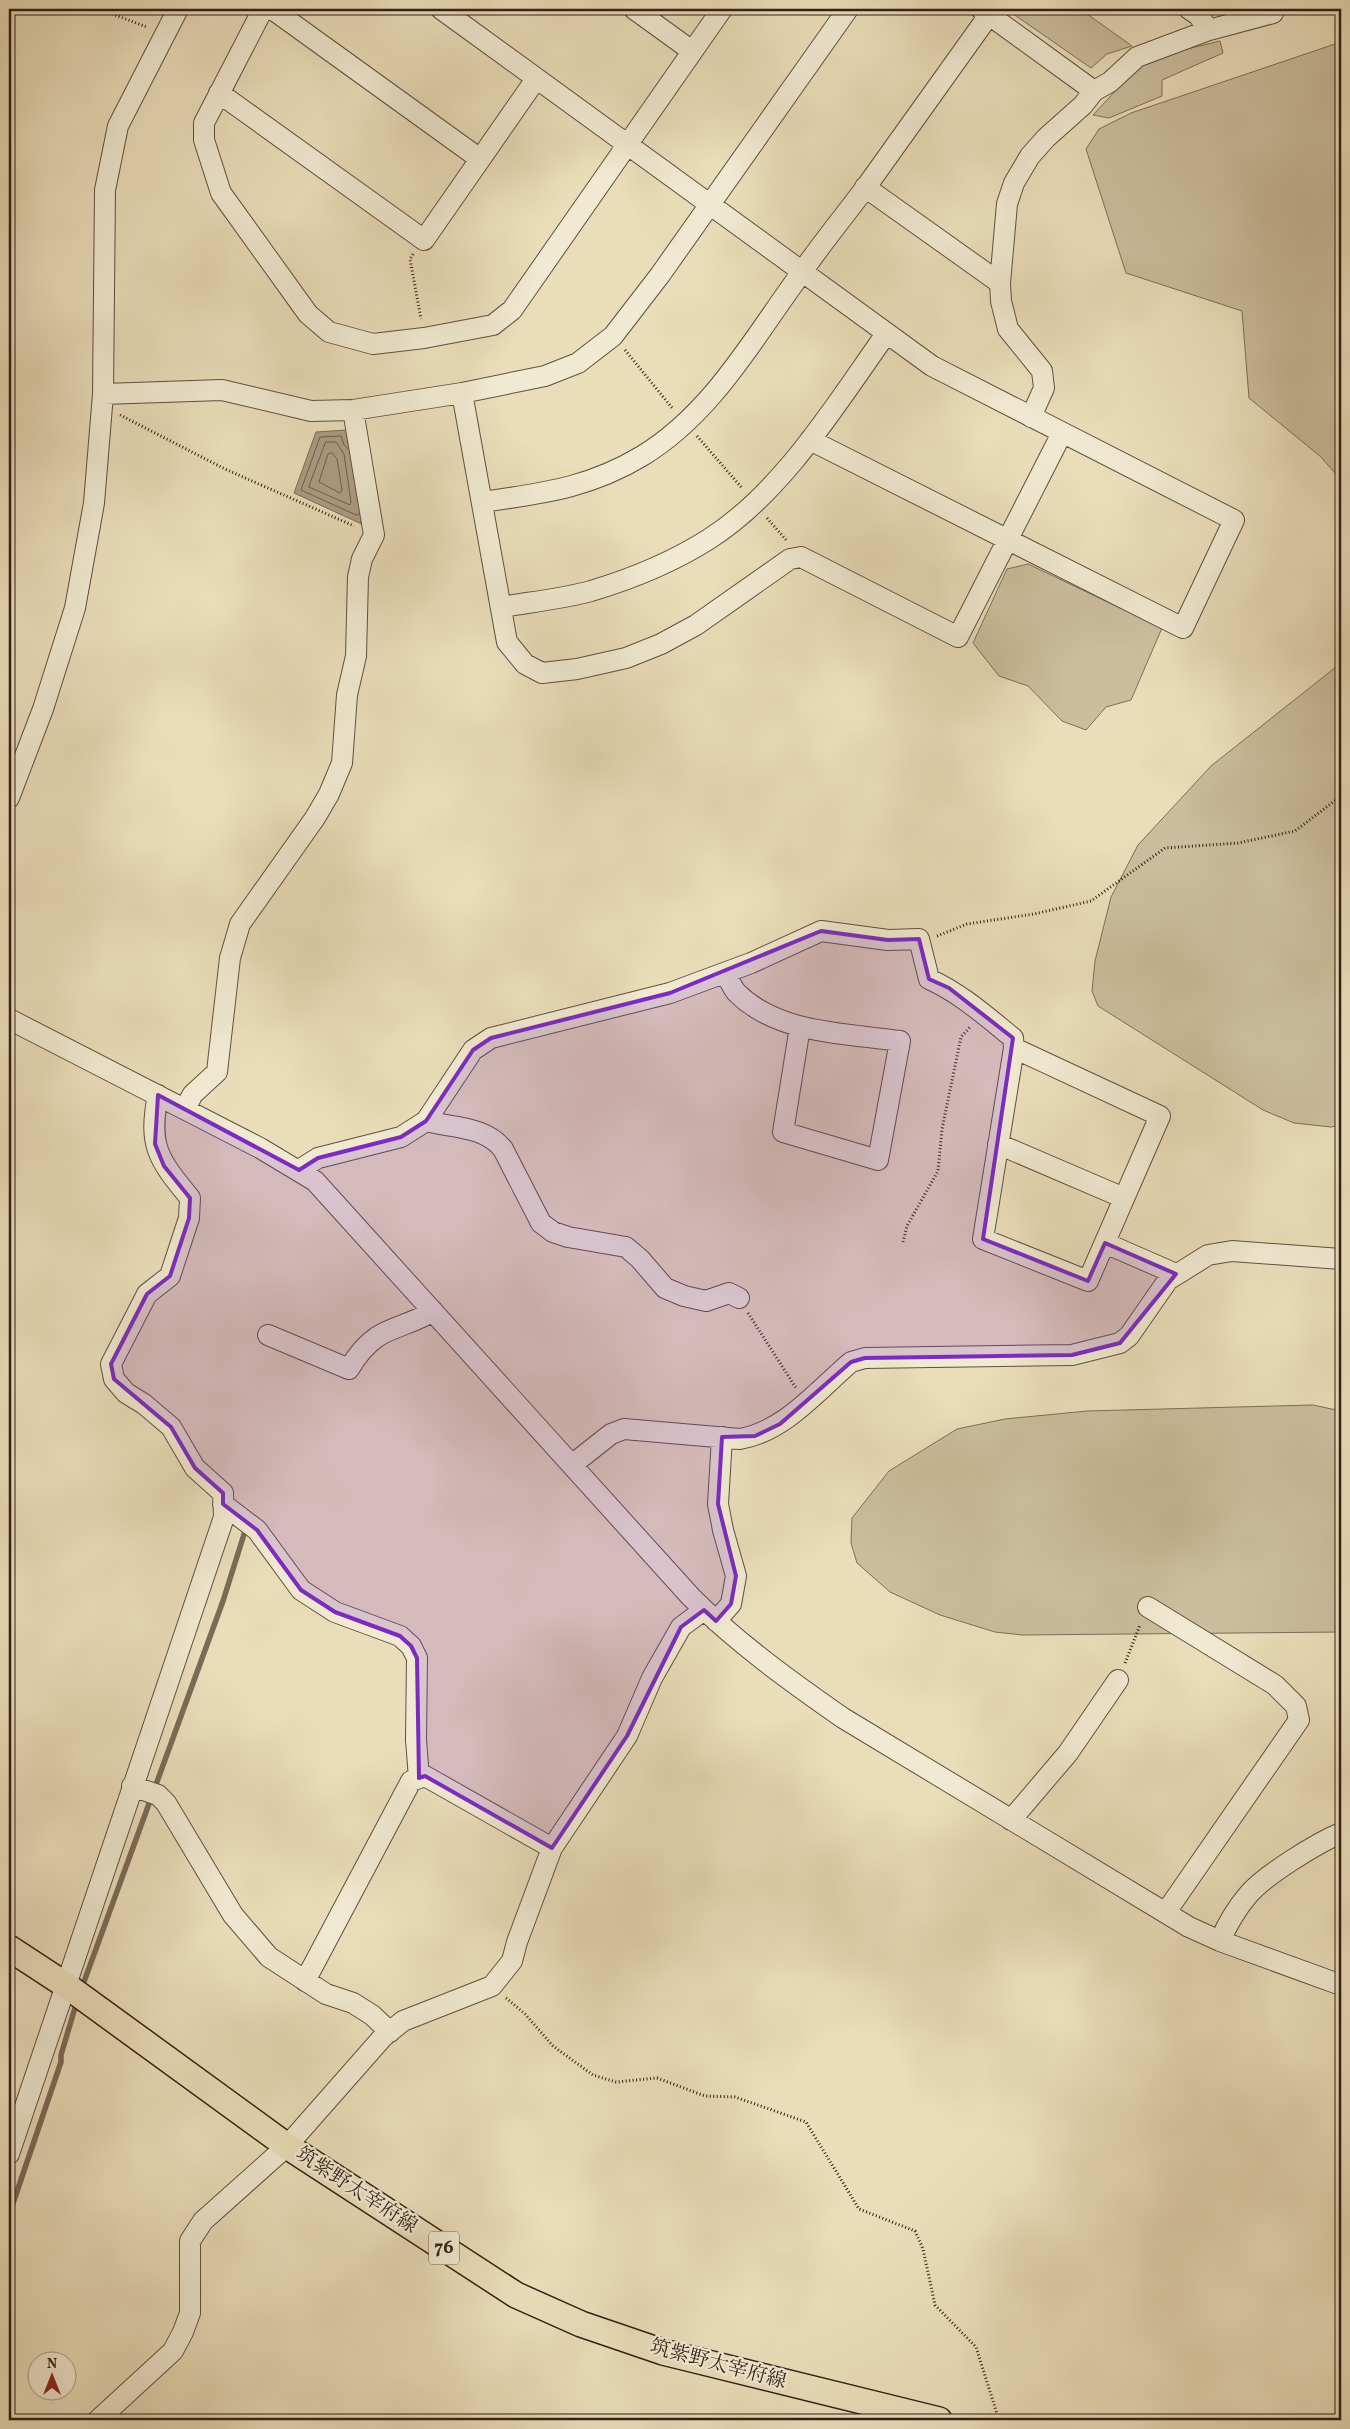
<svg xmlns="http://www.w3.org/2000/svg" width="1350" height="2429" font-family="Vollkorn,'Noto Serif JP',serif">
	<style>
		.green { fill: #cbbe9e; stroke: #7e6e5a }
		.water { fill: #ab9d83; stroke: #7b6b58 }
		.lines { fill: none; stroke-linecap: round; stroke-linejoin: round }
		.shore { stroke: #6e5e4d; stroke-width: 1 }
		.stream { stroke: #7b6b58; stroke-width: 5.5 }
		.minor-casing { stroke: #604f40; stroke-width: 22 }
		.major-casing { stroke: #321f17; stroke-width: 28 }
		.path { stroke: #321f17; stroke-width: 3; stroke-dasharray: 1 2.5; stroke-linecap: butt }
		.minor { stroke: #f1ead2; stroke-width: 20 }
		.major { stroke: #eadeba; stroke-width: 25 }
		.marked { fill: #7b2cbf; fill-opacity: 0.2; stroke: #7b2cbf; stroke-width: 4; stroke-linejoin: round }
		.labels { text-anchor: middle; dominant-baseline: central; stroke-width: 4.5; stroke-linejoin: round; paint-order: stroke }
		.shield { fill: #f1ead2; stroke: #6b5c4f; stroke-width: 1 }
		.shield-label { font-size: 19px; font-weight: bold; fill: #321f17 }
		.street-label { font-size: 20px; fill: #321f17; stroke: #f1ead2 }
	</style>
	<rect width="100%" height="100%" fill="#eadeba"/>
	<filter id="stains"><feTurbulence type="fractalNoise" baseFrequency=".004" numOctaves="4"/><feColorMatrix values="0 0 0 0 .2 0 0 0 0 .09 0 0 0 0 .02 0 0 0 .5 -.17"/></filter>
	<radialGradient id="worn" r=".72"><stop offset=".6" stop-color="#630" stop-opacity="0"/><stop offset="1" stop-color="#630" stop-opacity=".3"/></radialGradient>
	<!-- green -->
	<path class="green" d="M1006,9H1080L1132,46L1107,54L1091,68Z
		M1220,41L1223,53L1162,80V96L1109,118L1093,115L1145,59Z
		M1341,42V480L1321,457L1249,398L1242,311L1126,273L1086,149L1099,129L1131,113Z
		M1028,564L1162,628L1131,700L1106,707L1086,730L1062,721L1028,686L999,676L973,643L1007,569Z
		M1341,663V1125L1331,1127L1294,1123L1263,1110L1098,1006L1092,991L1095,961L1111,897L1138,845L1211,766Z
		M1313,1405L1341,1411V1632L1022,1635L995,1632L940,1615L890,1592L857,1563L851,1543L852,1518L889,1471L957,1429L1005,1419L1087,1411Z"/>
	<!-- water -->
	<path class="water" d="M347,430L348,443L354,444L366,526L294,493L316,432Z"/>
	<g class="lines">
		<!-- shore -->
		<path class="shore" d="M326,442H336L344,454L351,502L350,505L309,487Z
			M348,449L344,445L341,436L320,437L301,490L356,515L359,514
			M332,453L337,459L342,490L340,493L319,482L328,454Z"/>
		<!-- stream -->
		<path class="stream" d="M81,1990L223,1601L246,1528
			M9,2215L61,2062V2055L77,2001"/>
		<!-- minor casing -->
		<g class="minor-casing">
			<path id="minor" d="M263,9L204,123V140L221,193L308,314L329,332L373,344L424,338L493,325L512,310L722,9
				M272,9L480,159
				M441,9L932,366L1234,520L1183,628L810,440
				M634,9L692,51
				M981,9L1094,91
				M1189,9L1198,15L1209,30
				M219,93L424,240L536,79
				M865,187L1000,283
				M462,393L507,642L525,664L542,673L577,669L626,658L661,644L696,625L790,559L801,557L958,637L1062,433
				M103,394L222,390L311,411L353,410L462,393L545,376L578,363L613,336L660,275L848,9
				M1031,417L1044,388L1042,371L1008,329L1001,301L1000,283L1007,204L1014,183L1030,156L1046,138L1083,105L1094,91L1110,82L1137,57L1209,30L1273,13
				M483,502C543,493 589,488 642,456C713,413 754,337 802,272C822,243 845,215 866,187C907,130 948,72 989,15
				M501,607C531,602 562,599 591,591C631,579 673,562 709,539C783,492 836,404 886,334
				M9,798L43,709L75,608L94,503L103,394L105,190L118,126L178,9
				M726,973C729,979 732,988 737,993C778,1034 846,1033 900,1041L878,1160L783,1132L800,1027
				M9,1019L260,1148L315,1181L691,1597C737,1643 790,1681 843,1718L1189,1927L1220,1941L1341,1985
				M1014,1048L1160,1116L1088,1281L983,1239Z
				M185,1108L193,1094L217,1072L230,958L240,924L315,818L329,794L342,763L347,695L356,656L358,577L362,559L374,535L353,410
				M426,1121C453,1128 485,1126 503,1149L541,1223L553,1232L568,1237L626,1247L640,1259L665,1288L684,1296L706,1301L729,1293L739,1298
				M998,1144L1124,1198
				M299,1170L318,1158L401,1137L426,1121L473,1050L491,1038L670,993L751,963L821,931L888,940L919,939L929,979C960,993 986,1016 1013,1038L1014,1048
				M1105,1243L1176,1274
				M268,1335L349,1369C356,1357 365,1345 377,1337C391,1327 415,1323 433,1311
				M573,1464L611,1434L624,1429L740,1439C785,1431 817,1391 851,1362L865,1358L1072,1355L1120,1343L1129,1336L1168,1280L1208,1255L1232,1251L1341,1259
				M223,1504L257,1530L301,1590L335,1612L400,1636L411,1646L417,1658L416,1740L419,1778
				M1148,1607L1275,1685L1296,1706L1299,1720L1166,1912
				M716,1621L731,1604L736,1576L723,1530L718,1504L722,1437
				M132,1786L158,1795L166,1803L233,1915L269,1957L326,1994L353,2003L372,2015L390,2032
				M1011,1820L1068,1753L1118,1680
				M1220,1941C1227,1925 1236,1909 1248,1895C1265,1875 1317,1843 1341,1833
				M305,1981L411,1781L425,1776L552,1848
				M9,2154L224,1517L223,1493L195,1468L171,1427L144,1404L126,1393L114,1379L111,1364L147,1294L170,1276L189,1218L190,1198C158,1159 148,1146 158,1095
				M98,2420L173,2351L183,2332L190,2313V2241L203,2221L287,2146L383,2037L403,2021L492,1986L512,1961L517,1942L552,1848L627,1736L652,1678L681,1627L704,1610"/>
		</g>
		<!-- major casing -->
		<g class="major-casing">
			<path id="major" d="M9,1948L67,1986L287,2146L516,2295L581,2324L663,2352L939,2420"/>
		</g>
		<!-- path -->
		<path class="path" d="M99,9L147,27
			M413,254L410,259L421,319
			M625,350L673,409
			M120,415L225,469L354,526
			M697,436L742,488
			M767,518L787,541
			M937,936L967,924L1034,914L1091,901L1165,848L1238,843L1295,831L1341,796
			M903,1242L907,1226L938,1171L942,1129L961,1037L970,1027
			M748,1313L796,1388
			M1125,1663L1140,1625
			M506,1998L525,2014L553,2046L593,2075L616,2082L657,2078L705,2096L735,2097L806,2122L859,2209L915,2231L923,2249L935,2305L976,2347L999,2420"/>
		<!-- minor -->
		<use href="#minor" class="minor"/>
		<!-- major -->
		<use href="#major" class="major"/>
	</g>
	<!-- marked area -->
	<path class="marked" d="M821,931L888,940L919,939L929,979L949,988L1013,1038L983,1239L1088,1281L1105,1243L1176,1274L1120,1343L1072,1355L865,1358L851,1362L780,1424L755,1436L722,1437L718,1504L736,1576L731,1604L716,1621L704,1610L681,1627L627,1736L552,1848L425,1776L419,1778L417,1658L411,1646L400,1636L335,1612L301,1590L257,1530L223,1504V1493L195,1468L171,1427L114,1379L111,1364L147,1294L170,1276L189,1218L190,1198L164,1166L155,1144L158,1095L299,1170L318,1158L401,1137L426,1121L473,1050L491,1038L670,993Z"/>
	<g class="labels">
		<!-- shield labels -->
		<rect class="shield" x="429" y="2231.5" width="30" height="33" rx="4"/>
		<g class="shield-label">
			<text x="444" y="2248">76</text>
		</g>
		<!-- street labels -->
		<g class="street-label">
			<text transform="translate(356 2191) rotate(33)">筑紫野太宰府線</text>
			<text transform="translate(718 2365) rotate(15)">筑紫野太宰府線</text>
		</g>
	</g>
	<!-- margin -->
	<rect width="1350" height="2429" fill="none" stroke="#eadeba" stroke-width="30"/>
	<rect x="10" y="10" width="1330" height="2409" fill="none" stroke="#321f17" stroke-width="2.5"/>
	<rect x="15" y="15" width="1320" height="2399" fill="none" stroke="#321f17"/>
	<!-- north arrow -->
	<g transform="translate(52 2376)"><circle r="24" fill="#f1ead2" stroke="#a59987"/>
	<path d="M0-4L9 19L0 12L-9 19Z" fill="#8f2418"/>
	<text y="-8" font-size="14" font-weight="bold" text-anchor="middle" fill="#321f17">N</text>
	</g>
	<rect width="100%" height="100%" filter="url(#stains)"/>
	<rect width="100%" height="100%" fill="url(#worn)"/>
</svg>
